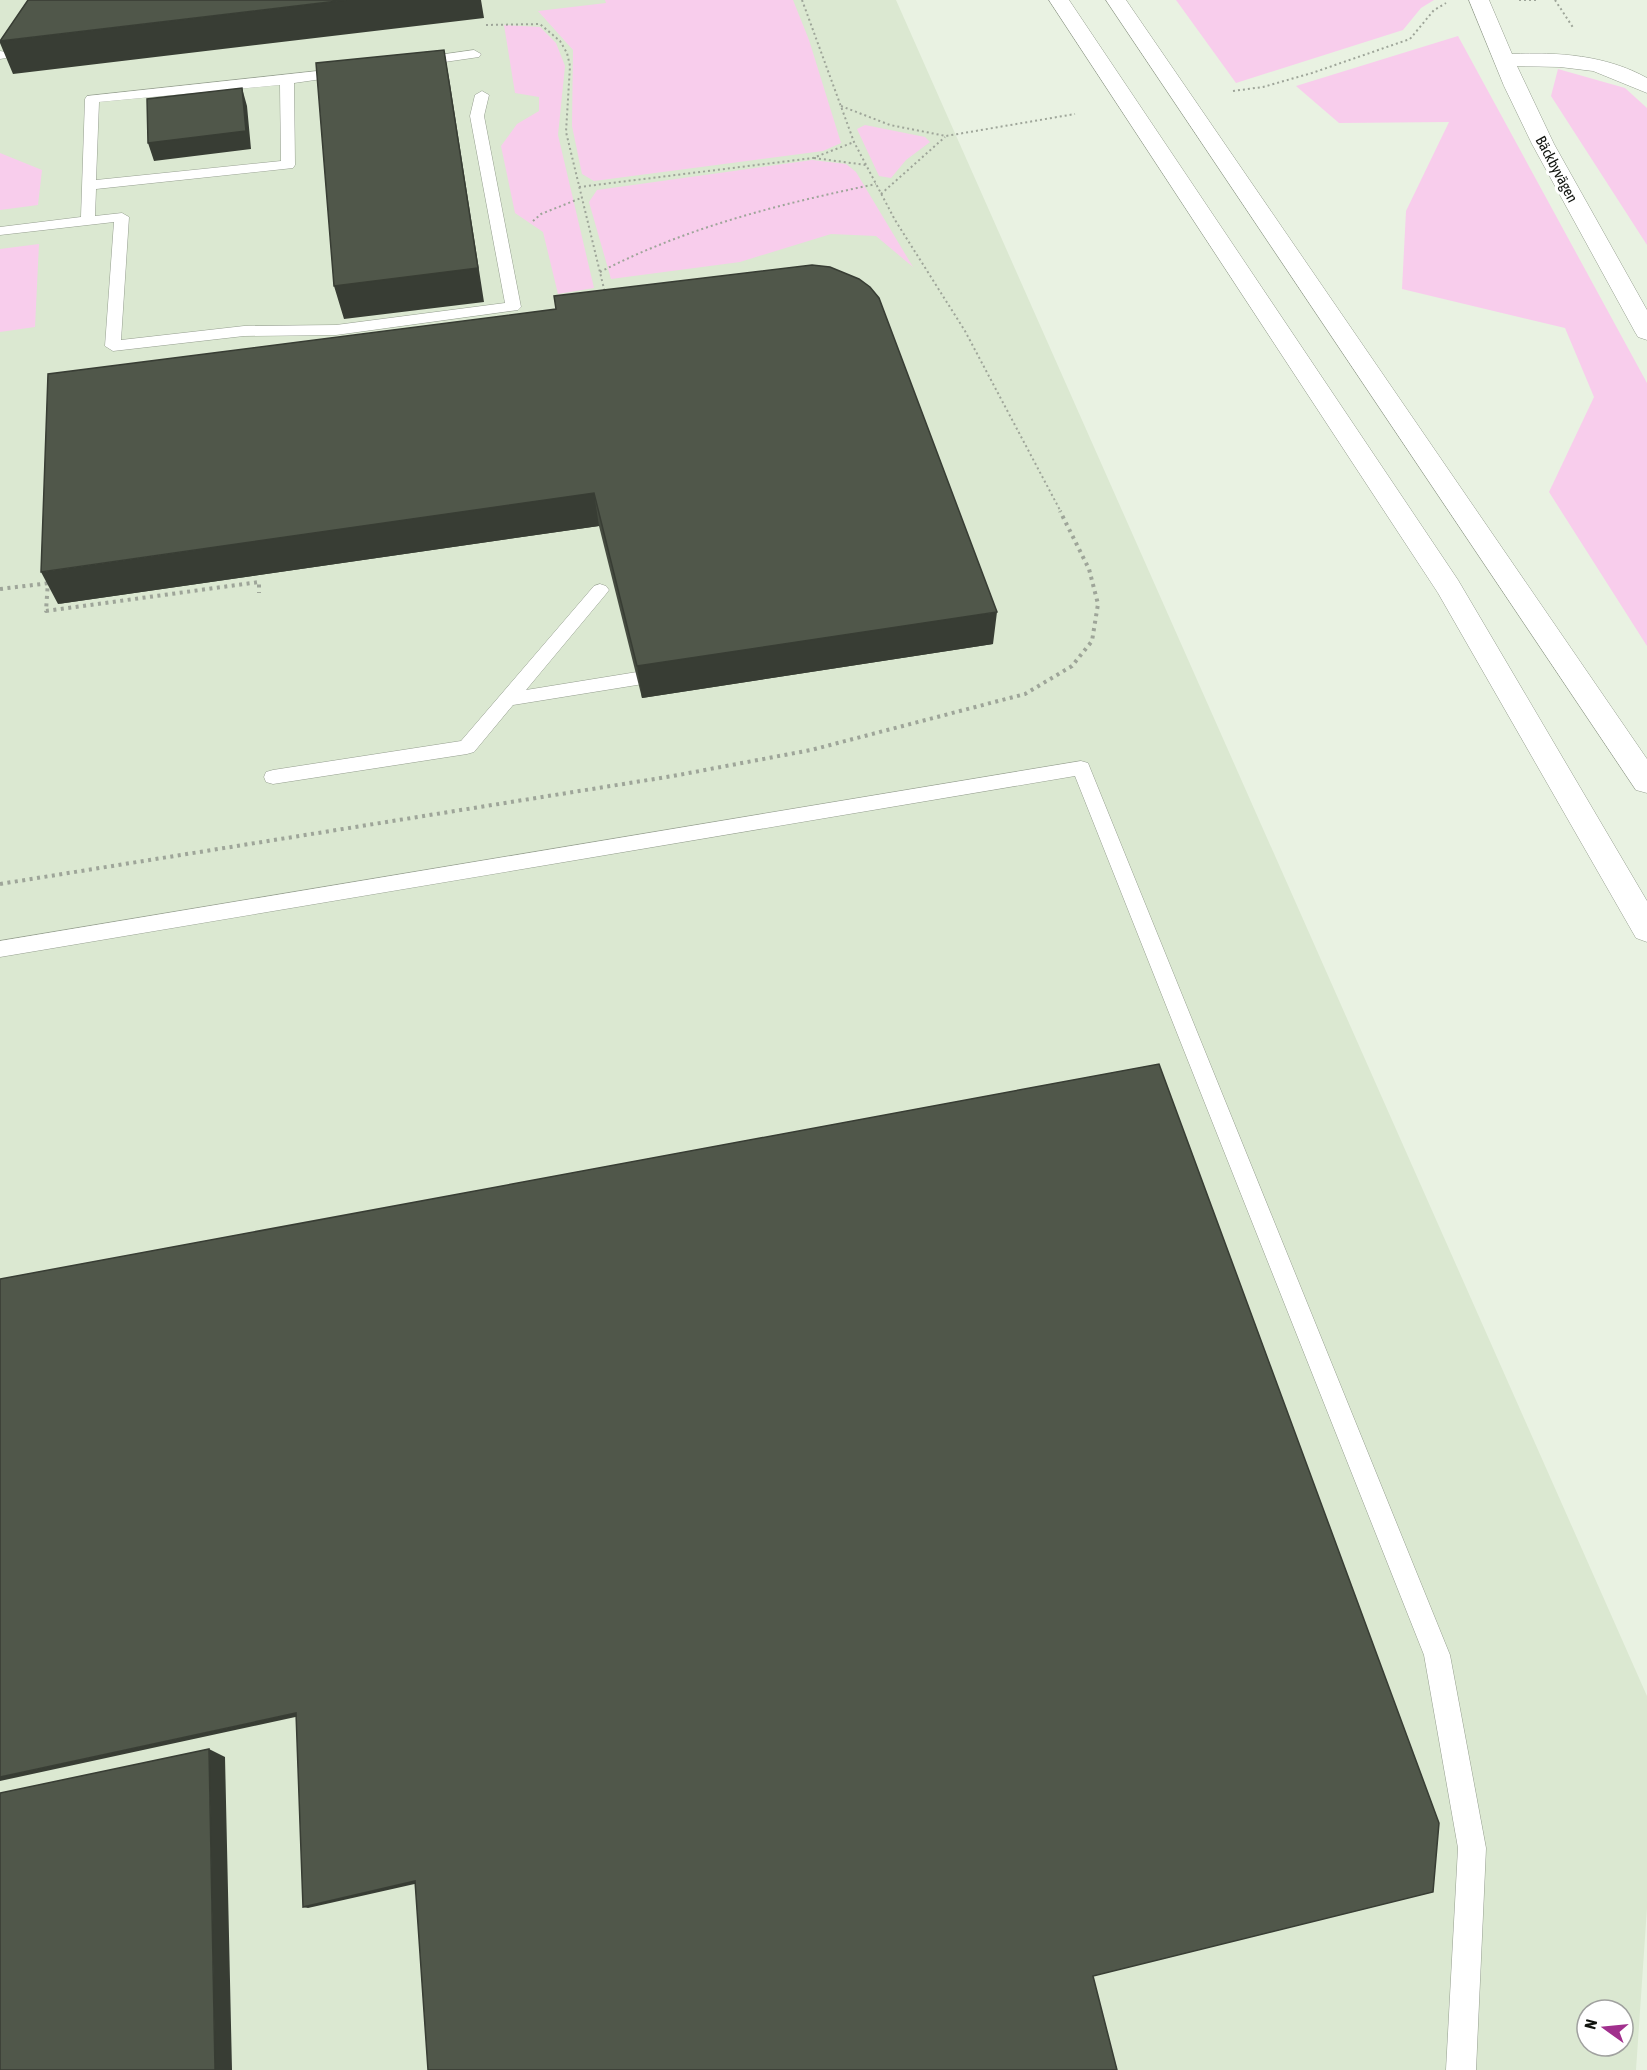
<svg xmlns="http://www.w3.org/2000/svg" width="1647" height="2070" font-family="'Asap Condensed',sans-serif">
	<style>
		.built { fill: #dbe8d1; fill-rule: evenodd }
		.green { fill: #f8cdec }
		.lines { fill: none; stroke-linecap: round; stroke-linejoin: round }
		.service-casing { stroke: #959e8f; stroke-width: 1 }
		.minor-casing { stroke: #959e8f; stroke-width: 1 }
		.motorway-casing { stroke: #959e8f; stroke-width: 1 }
		.path-far1 { stroke: #9ea599; stroke-width: 2; stroke-dasharray: 2 3; stroke-linecap: butt }
		.path { stroke: #9ea599; stroke-width: 4; stroke-dasharray: 3 4.5; stroke-linecap: butt }
		.service { fill: #fff; fill-rule: evenodd }
		.minor { fill: #fff; fill-rule: evenodd }
		.motorway { fill: #fff; fill-rule: evenodd }
		.wall { fill: #454b40 }
		.shaded-wall { fill: #383d34 }
		.building { fill: #50574a; stroke: #383d34; stroke-width: 1.5 }
		.labels { text-anchor: middle; dominant-baseline: central; stroke-width: 6; stroke-linejoin: round; paint-order: stroke }
		.far-street-label { font-size: 15px; fill: #11140f; stroke: #fff }
	</style>
	<rect width="100%" height="100%" fill="#e9f2e2"/>
	<!-- built -->
	<path class="built" d="M0,0H896L1647,1696V1908L1636,2070H0ZM1587,2010H1623V2046H1587Z"/>
	<!-- green -->
	<path class="green" d="M605,0H793L809,40L841,143L823,151L594,181L582,174L572,126L573,50L538,11L606,3Z
		M1176,0H1434L1421,8L1403,30L1236,83Z
		M504,25L540,27L556,43L565,66L558,135L594,288L558,294L543,232L515,213L501,146L517,124L539,111V97L515,93Z
		M1458,36L1647,383V646L1549,492L1594,397L1565,328L1402,289L1406,211L1449,122L1339,123L1296,86Z
		M1558,69L1625,88L1647,108V245L1551,96Z
		M865,125L925,137L930,142L906,160L891,178L879,176L857,129Z
		M0,153L42,170L38,205L0,210Z
		M812,160L846,164L856,172L913,267L876,236L831,234L740,262L611,279L589,202L597,190Z
		M39,244L35,327L0,332V249Z"/>
	<g class="lines">
		<!-- service casing -->
		<g class="service-casing">
			<path id="service" d="M474,50L481,54L479,57L417,66L410,62L417,58Z
				M0,51L6,52L8,55L6,58L0,59Z
				M345,68L352,72L350,75L294,83L295,165L293,168L96,189L95,216L122,213L129,217L121,340L244,326L336,325L505,303L470,116L475,95L482,91L489,95L484,116L521,307L518,310L336,335L244,336L113,351L105,346L114,222L0,235V227L81,217L85,99L87,96ZM280,85L281,161L96,180L99,102Z
				M600,584L606,586L609,590L606,594L526,690L637,672L643,674L646,679L643,684L513,705L474,752L467,754L273,784L266,782L264,777L266,772L273,770L461,741L594,586Z
				M1081,761L1088,763L1090,768L1450,1655L1486,1848L1476,2070H1446L1458,1848L1424,1655L1075,776L0,957V941Z"/>
		</g>
		<!-- minor casing -->
		<g class="minor-casing">
			<path id="minor" d="M1469,0H1489L1512,54C1558,52 1606,55 1647,78V93L1593,71L1560,67L1517,66L1554,144L1647,310V340L1638,337L1635,332L1532,144L1504,86Z"/>
		</g>
		<!-- motorway casing -->
		<g class="motorway-casing">
			<path id="motorway" d="M1049,0H1069L1458,580L1647,901V942L1636,938L1438,593Z
				M1106,0H1126L1647,759V793L1636,790Z"/>
		</g>
		<!-- path-far1 -->
		<path class="path-far1" d="M802,0L854,142L895,220L965,331L1061,512
			M1519,0H1536
			M1555,0L1574,29
			M486,25L540,24L560,41L567,53L570,66L566,132L605,293
			M1233,91L1263,87L1312,73L1410,39L1434,10L1446,3
			M841,106L890,125L946,136L1075,114
			M814,158L866,165
			M579,187L813,158L854,142
			M881,194L945,137
			M533,221L541,214L581,198
			M600,272C687,227 780,204 876,184"/>
		<!-- path -->
		<path class="path" d="M48,581L46,611L259,582V593
			M0,589L50,583
			M0,884L673,776L811,750L1025,694L1072,666L1092,641L1098,604L1089,569L1060,511"/>
		<!-- service -->
		<use href="#service" class="service"/>
		<!-- minor -->
		<use href="#minor" class="minor"/>
		<!-- motorway -->
		<use href="#motorway" class="motorway"/>
	</g>
	<!-- wall -->
	<path class="wall" d="M879,298L993,644L642,698L599,526L58,604Z"/>
	<!-- shaded-wall -->
	<path class="shaded-wall" d="M346,0H481L484,18L13,74L0,43V41Z
		M444,50L450,84L484,302L344,319L334,286Z
		M242,88L247,106L251,149L154,161L148,143Z
		M594,493L599,526L58,604L41,572Z
		M997,612L993,644L642,698L637,666Z
		M296,1713L300,1716L0,1781V1777Z
		M209,1749L225,1757L232,2070H215Z
		M415,1881L419,1883L308,1908L303,1907Z"/>
	<!-- building -->
	<path class="building" d="M28,0H346L0,41Z
		M444,50L478,268L334,286L316,63Z
		M242,88L246,131L148,143L147,99Z
		M812,265L830,267L859,279L870,287L879,298L997,612L637,666L594,493L41,572L48,374L556,309L554,296Z
		M1159,1064L1439,1823L1433,1892L1093,1976L1117,2070H428L415,1881L303,1907L296,1713L0,1777V1279Z
		M209,1749L215,2070H0V1793Z"/>
	<g class="labels">
		<!-- far-street labels -->
		<g class="far-street-label">
			<text transform="translate(1557 169) rotate(62)">Bäckbyvägen</text>
		</g>
	</g>
	<!-- north arrow -->
	<g transform="translate(1605 2028) rotate(285)"><circle r="28" fill="#ffffff" stroke="#a0a19f" stroke-width="1.5"/>
	<path d="M0-4.5L10 22L0 15L-10 22Z" fill="#a1308d"/>
	<text y="-9" font-size="16" font-weight="bold" text-anchor="middle" fill="#11140f">N</text>
	</g>
</svg>
